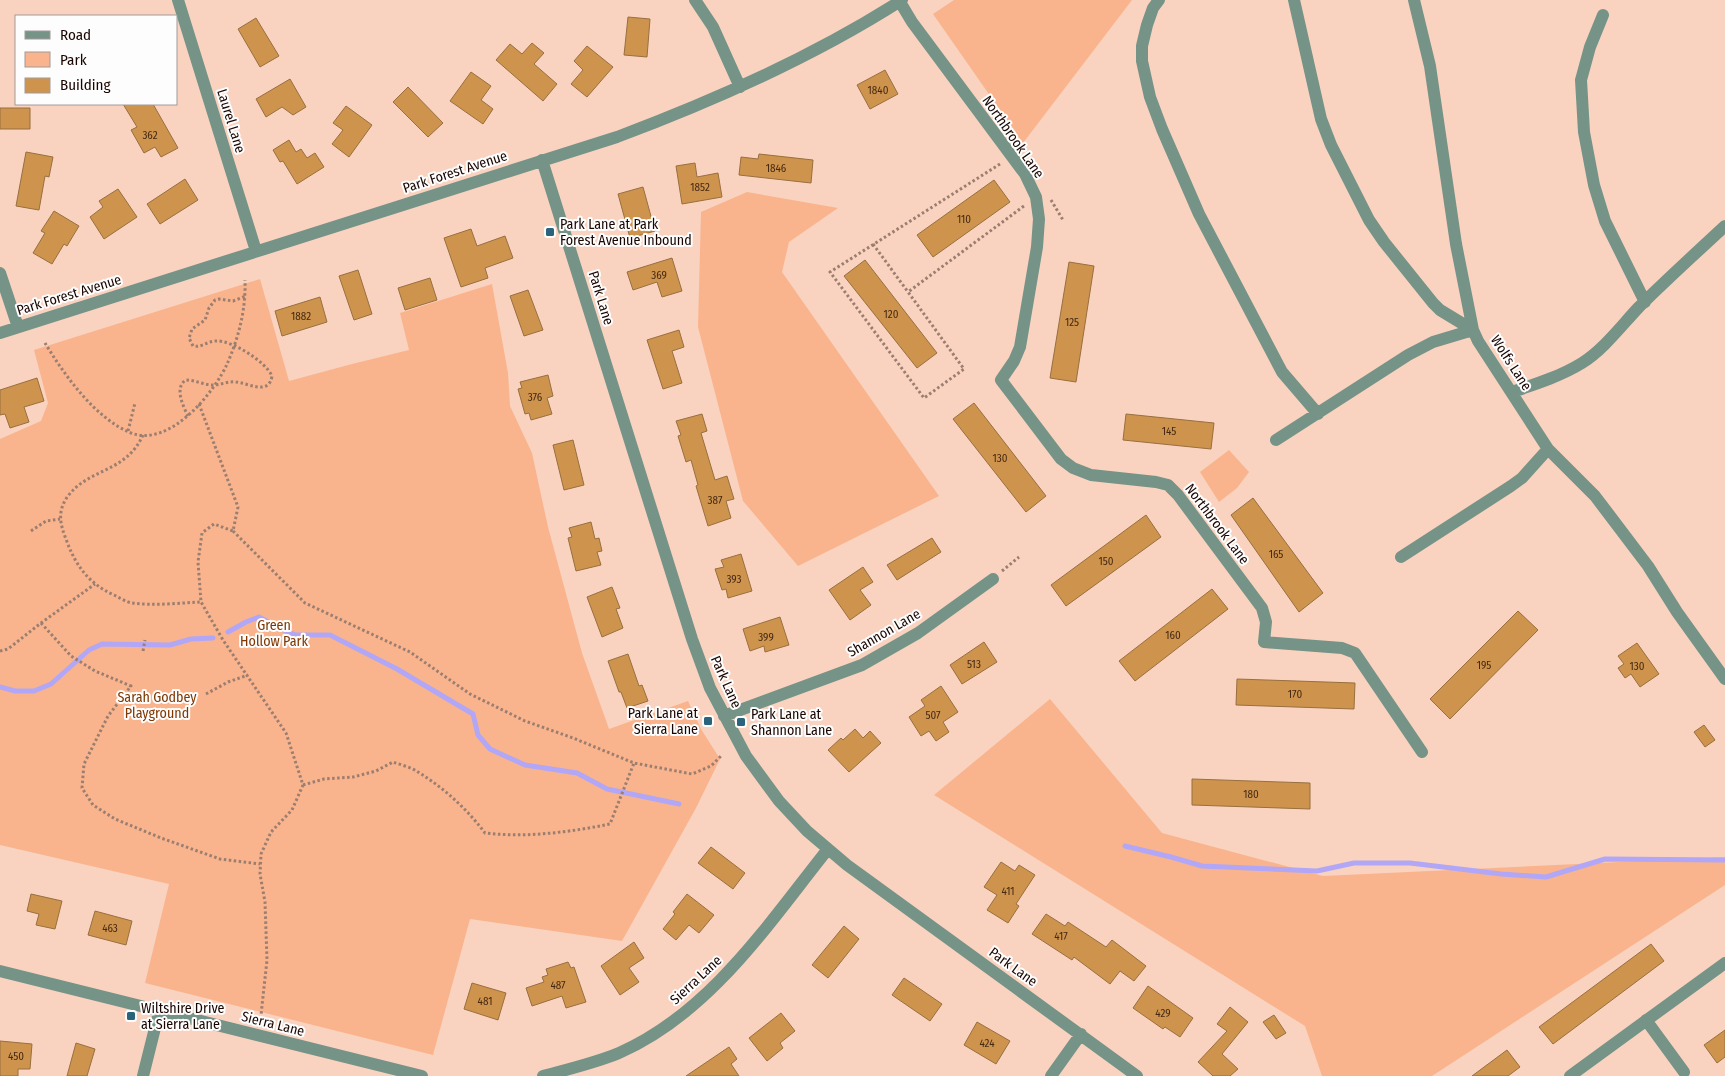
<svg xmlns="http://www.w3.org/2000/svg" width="1725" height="1076" font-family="'Fira Sans Condensed',sans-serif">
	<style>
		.green { fill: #f9b48d }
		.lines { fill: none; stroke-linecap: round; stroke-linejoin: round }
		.stream { stroke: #b1a7f6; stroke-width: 5 }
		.building { fill: #ce944d; stroke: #986f3f }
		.path { stroke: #9c7e70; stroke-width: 3; stroke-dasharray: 2.5 2.5; stroke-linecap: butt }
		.minor { stroke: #759387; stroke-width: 12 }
		.poi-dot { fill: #29637c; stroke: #fdfdfd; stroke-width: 2 }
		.labels { text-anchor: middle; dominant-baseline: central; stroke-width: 4; stroke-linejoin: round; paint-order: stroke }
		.number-label { font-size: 11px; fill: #462913 }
		.street-label { font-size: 14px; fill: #190500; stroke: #fdfdfd }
		.poi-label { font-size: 14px; fill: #190500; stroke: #fdfdfd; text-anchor: start }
		.park-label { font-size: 14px; fill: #7e3700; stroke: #fdfdfd }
	</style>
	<rect width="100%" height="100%" fill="#f9d3bf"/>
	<!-- green -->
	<path class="green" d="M954,0H1132L1023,143L933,14Z
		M747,192L838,208L789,242L782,272L939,496L798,566L743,501L698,327L701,212Z
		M260,279L289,381L352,364L409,350L400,313L492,284L508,373L510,406L532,453L548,527L582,653L609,729L688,701L701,729L720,759L696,808L622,941L470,919L433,1055L145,983L169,884L0,845V439L41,421L48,403L34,350Z
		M1229,450L1249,472L1237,488L1219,502L1200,472Z
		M1050,699L1162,833L1323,876L1725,857V885L1432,1076H1322L1305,1026L934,795Z"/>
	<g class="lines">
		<!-- stream -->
		<path class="stream" d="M228,632L246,622L259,617L281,629L296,635H330L397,669L473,714L478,735L490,749L525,765L577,773L607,789L679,804
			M0,687L15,691H34L51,684L89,650L102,644L170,645L191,639L213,638
			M1125,846L1171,857L1202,866L1317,871L1354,863H1410L1501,874L1546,877L1605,859L1725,860"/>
	</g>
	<!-- building -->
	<path class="building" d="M628,17L650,19L647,57L624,55Z
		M256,18L279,56L260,67L238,29Z
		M532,43L544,53L534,64L557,84L543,101L496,60L510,44L522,54Z
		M587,46L613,67L587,97L571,84L583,70L574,61Z
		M885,70L898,94L870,109L857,85Z
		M471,72L491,86L481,100L493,109L483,124L450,101Z
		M290,79L306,107L293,115L282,107L266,117L256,99Z
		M408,87L443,123L428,137L393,102Z
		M123,104H153L178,148L161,157L155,147L144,153L131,130L137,127Z
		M346,106L372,125L349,157L332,144L343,130L333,123Z
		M0,108H30V129H0Z
		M289,140L296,152L301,149L307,158L315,153L324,167L297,184L283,161L280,162L273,150Z
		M26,152L53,157L49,177L45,176L39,210L16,206Z
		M759,154L813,160L811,183L739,175L741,157L758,159Z
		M695,163L697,177L718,173L722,197L682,204L676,166Z
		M185,179L198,200L160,224L147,204Z
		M994,180L1010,202L933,257L917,235Z
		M643,187L655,231L630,238L618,194Z
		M118,189L137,217L104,239L90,217L103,207L99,201Z
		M54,211L79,226L67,246L64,244L52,264L33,253L45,233L41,231Z
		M471,229L477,246L505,236L513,258L485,268L488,278L461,287L444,238Z
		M672,258L682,291L662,297L657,282L633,290L627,272Z
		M865,260L937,353L917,368L844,276Z
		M1069,262L1094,266L1076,382L1050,378Z
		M358,270L372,314L354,320L339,276Z
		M430,278L437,300L405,310L398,288Z
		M528,290L543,330L524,336L510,296Z
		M320,297L327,322L282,336L275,311Z
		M679,330L684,347L672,351L682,383L663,389L647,340Z
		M548,375L553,396L547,398L552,414L531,420L529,413L525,414L518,389L522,388L520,382Z
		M37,378L44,401L24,407L29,422L10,428L5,414L0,415V390Z
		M974,403L1046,496L1026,512L953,419Z
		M702,414L707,431L701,433L715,480L727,476L734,499L726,501L731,518L708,526L696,486L698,485L691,460L686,462L678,436L681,435L676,421Z
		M1126,414L1214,423L1211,449L1123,440Z
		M573,440L584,485L564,490L553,445Z
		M1253,498L1323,593L1299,612L1231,515Z
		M1146,515L1161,537L1066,606L1051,585Z
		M591,522L595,539L599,538L602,551L597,552L601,565L576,571L568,538L572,537L569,528Z
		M932,538L941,552L897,580L887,565Z
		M741,554L752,591L728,598L726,589L722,590L715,569L724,567L721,560Z
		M863,567L873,582L860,590L871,605L850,620L829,590Z
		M612,587L620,608L616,609L623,628L602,637L587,597Z
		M1212,589L1228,609L1135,681L1119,661Z
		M1518,611L1538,630L1450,719L1430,699Z
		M780,617L789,645L765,652L764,646L750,651L743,629Z
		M984,642L997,662L962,684L950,665Z
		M1637,643L1659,674L1640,687L1631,674L1625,678L1618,668L1624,664L1618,656Z
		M628,654L639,686L642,685L648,701L627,708L621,692H619L608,661Z
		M1237,679L1355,683L1354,709L1236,705Z
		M941,686L958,712L943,722L949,732L936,741L929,731L921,736L909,717L925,706L921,700Z
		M1704,725L1715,740L1705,747L1694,732Z
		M855,729L863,738L870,731L881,743L849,772L828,750L841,738L843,740Z
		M1192,779L1310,783V809L1192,805Z
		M711,847L745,873L733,889L698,863Z
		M1001,862L1015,871L1019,865L1035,875L1016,904L1019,906L1008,923L987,910L997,895L984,887Z
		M31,894L62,901L55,929L36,925L39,914L27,911Z
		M687,894L714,915L699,933L689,925L676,940L663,929L675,914L673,912Z
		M95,911L132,921L126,945L88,935Z
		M1046,914L1065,926L1068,922L1106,947L1112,940L1146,966L1134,981L1120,971L1110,984L1074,957L1072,960L1032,934Z
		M844,926L859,939L828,978L812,965Z
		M634,942L644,958L629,968L639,982L620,995L601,966Z
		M1651,944L1664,961L1553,1044L1539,1027Z
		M568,962L571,968L574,967L586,1002L566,1008L562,996L532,1006L526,988L544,982L542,977L548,975L546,969Z
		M904,978L942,1004L930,1021L892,995Z
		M472,983L506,993L498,1020L464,1009Z
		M1148,986L1193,1018L1180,1037L1165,1027L1163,1029L1133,1008Z
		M1230,1007L1248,1022L1222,1054L1238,1069L1230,1076H1213L1198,1062L1227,1031L1217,1024Z
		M781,1013L795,1031L780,1043L783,1048L767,1061L749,1038Z
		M1274,1015L1286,1033L1276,1039L1263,1022Z
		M977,1022L1010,1041L996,1064L964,1045Z
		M1725,1030V1057L1717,1063L1704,1045Z
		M0,1041L32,1044L30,1069H18V1076H0Z
		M76,1043L95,1049L87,1076H67Z
		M729,1047L737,1059L731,1064L739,1076H686Z
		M1507,1050L1520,1067L1508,1076H1472Z"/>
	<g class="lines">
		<!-- path -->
		<path class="path" d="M1000,164L830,272L924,398L964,369L908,292L1024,206
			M1051,200L1063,220
			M873,244L908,292
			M45,343C65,376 95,418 131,433C170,448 215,392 228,362C239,336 246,309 245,280
			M199,404L238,507L233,531L214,524L202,533L198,562L201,602L223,640L286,733L303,785L292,810L271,832L261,854L260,874L265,902L267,960L261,1015
			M188,416C183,406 174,387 186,380C195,380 204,385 213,385C221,385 228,381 236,382C248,383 269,396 272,376C266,362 232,340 216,341C207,341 202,348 193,346L189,338L192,329L205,320L209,308L215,300L219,299L233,301L246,296
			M128,431L135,403
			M143,435C126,473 89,468 68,496C57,511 60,524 66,539C75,565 89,584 114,595C120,598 126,602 132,603C154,606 179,603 201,602
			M31,531L46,521L60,519
			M233,531L305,603L410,652L470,694L525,721L573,738L634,763L692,774L711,766L721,756
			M1002,571L1019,557
			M41,623L71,656L95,671L131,686L108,716L84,764L82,788L93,805L115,819L161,838L220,859L260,864
			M0,651L8,649L41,623L95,584
			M143,651L145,640
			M206,694L228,682L248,675
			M303,785L324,779L353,777L376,771L393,762C401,765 411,767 418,772C444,788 467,809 485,833C526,838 570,832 610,824L634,763"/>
		<!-- minor -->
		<path class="minor" d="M178,0L256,251
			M695,0L713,27L740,87
			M1159,0L1153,8L1147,25L1142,46V61L1150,97L1162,129L1199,214L1282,372L1318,414
			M1294,0L1321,119L1331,145L1369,220L1384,242L1433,303L1440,310L1473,330
			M1414,0L1430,66L1456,244L1473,330L1478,341L1548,449L1595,496L1648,566L1677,612L1725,679
			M900,2L912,22L1025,174L1036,197L1039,219L1037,247L1020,347L1014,361L1001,380L1061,459L1073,468L1091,475L1156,482L1168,485L1178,495L1262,608L1266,622L1264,642L1342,648L1355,653L1422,752
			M1603,15L1590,47L1581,80L1584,132L1594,185L1605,221L1645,302
			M542,160L692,639L710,688L746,756L779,801L807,831L847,865L1137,1076
			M0,273L18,327
			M0,333L617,137C716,100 813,57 902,0
			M1512,392C1536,384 1561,376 1582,363C1604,349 1621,326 1639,307C1667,279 1696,253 1725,226
			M1276,440L1408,355L1433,342L1473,330
			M1401,557L1511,486L1522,478L1548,449
			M724,716L862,665L918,633L993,579
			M0,971L422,1076
			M1646,1020L1684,1072
			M143,1076L159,1012
			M543,1076C569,1069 595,1063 619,1053C710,1013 768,924 828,849
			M1051,1076L1081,1034
			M1570,1076L1725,963"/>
	</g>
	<!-- markers -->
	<g class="poi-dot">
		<rect x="545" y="227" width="10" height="10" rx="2.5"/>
		<rect x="703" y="716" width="10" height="10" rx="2.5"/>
		<rect x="736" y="717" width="10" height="10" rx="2.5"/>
		<rect x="126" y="1011" width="10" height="10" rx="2.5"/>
	</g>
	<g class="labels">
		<!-- number labels -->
		<g class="number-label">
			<text x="878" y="90">1840</text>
			<text x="150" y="135">362</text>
			<text x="776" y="168">1846</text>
			<text x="700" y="187">1852</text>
			<text x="964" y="219">110</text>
			<text x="659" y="275">369</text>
			<text x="891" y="314">120</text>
			<text x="301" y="316">1882</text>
			<text x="1072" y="322">125</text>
			<text x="535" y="397">376</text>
			<text x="1169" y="431">145</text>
			<text x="1000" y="458">130</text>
			<text x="715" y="500">387</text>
			<text x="1276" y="554">165</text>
			<text x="1106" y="561">150</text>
			<text x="734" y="579">393</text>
			<text x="1173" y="635">160</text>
			<text x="766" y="637">399</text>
			<text x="974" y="664">513</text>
			<text x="1484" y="665">195</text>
			<text x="1637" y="666">130</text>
			<text x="1295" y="694">170</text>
			<text x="933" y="715">507</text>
			<text x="1251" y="794">180</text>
			<text x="1008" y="891">411</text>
			<text x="110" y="928">463</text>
			<text x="1061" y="936">417</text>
			<text x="558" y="985">487</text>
			<text x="485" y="1001">481</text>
			<text x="1163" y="1013">429</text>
			<text x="987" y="1043">424</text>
			<text x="16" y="1056">450</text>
		</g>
		<!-- street labels -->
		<g class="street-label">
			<text transform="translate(231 121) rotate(73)">Laurel Lane</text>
			<text transform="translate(1013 137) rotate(55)">Northbrook Lane</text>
			<text transform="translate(455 172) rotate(-18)">Park Forest Avenue</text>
			<text transform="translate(69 295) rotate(-17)">Park Forest Avenue</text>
			<text transform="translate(601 298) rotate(73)">Park Lane</text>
			<text transform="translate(1511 363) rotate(57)">Wolfs Lane</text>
			<text transform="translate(1217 524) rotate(53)">Northbrook Lane</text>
			<text transform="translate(884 633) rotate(-30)">Shannon Lane</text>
			<text transform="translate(726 682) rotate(66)">Park Lane</text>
			<text transform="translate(1013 967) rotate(36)">Park Lane</text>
			<text transform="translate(696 980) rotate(-43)">Sierra Lane</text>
			<text transform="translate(273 1024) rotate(14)">Sierra Lane</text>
		</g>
		<!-- poi labels -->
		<g class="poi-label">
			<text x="560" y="224">Park Lane at Park<tspan x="560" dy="16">Forest Avenue Inbound</tspan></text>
			<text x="698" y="713" text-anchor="end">Park Lane at<tspan x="698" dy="16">Sierra Lane</tspan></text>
			<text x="751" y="714">Park Lane at<tspan x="751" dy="16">Shannon Lane</tspan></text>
			<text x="141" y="1008">Wiltshire Drive<tspan x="141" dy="16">at Sierra Lane</tspan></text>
		</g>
		<!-- park labels -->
		<g class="park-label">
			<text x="274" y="625">Green<tspan x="274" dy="16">Hollow Park</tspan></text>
			<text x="157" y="697">Sarah Godbey<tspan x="157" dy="16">Playground</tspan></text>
		</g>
	</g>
	<!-- legend -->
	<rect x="15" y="15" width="162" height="90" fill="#fdfdfd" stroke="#a29a98"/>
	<rect x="25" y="31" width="25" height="8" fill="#759387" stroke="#a29a98"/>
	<text x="60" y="40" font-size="15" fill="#190500">Road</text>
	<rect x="25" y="52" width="25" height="15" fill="#f9b48d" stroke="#a29a98"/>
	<text x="60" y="65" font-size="15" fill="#190500">Park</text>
	<rect x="25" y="78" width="25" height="15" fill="#ce944d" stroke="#a29a98"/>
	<text x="60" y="90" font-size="15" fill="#190500">Building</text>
</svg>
